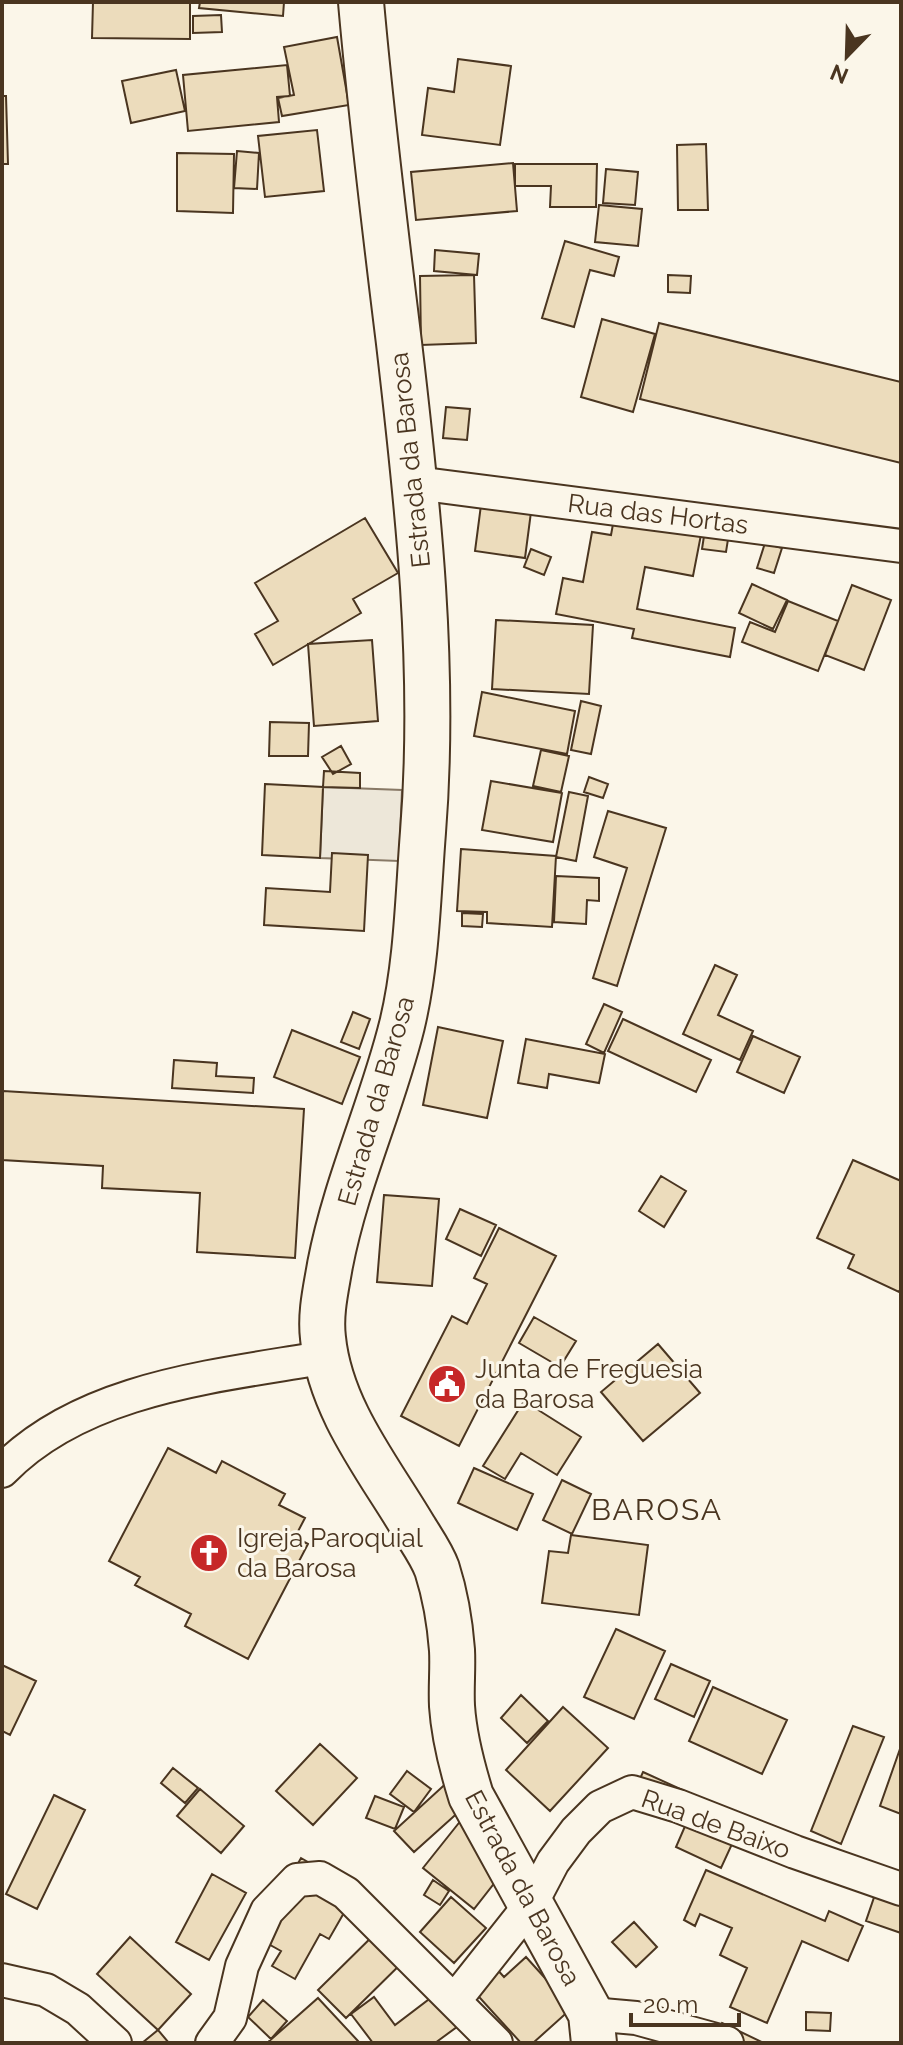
<svg xmlns="http://www.w3.org/2000/svg" width="903" height="2045" font-family="Raleway,sans-serif">
	<style>
		.parking { fill: #ede7d9; stroke: #887966; stroke-width: 2 }
		.building { fill: #ecdcbc; stroke: #4a3520; stroke-width: 2 }
		.lines { fill: none; stroke-linecap: round; stroke-linejoin: round }
		.street-casing { stroke: #4a3520; stroke-width: 36 }
		.secondary-casing { stroke: #4a3520; stroke-width: 48 }
		.street { stroke: #fbf6e9; stroke-width: 32 }
		.secondary { stroke: #fbf6e9; stroke-width: 44 }
		.labels { text-anchor: middle; dominant-baseline: central; stroke-width: 6; stroke-linejoin: round; paint-order: stroke }
		.street-label { font-size: 26px; fill: #4a3520; stroke: #fbf6e9 }
		.poi-label { font-size: 26px; fill: #4a3520; stroke: #fbf6e9; text-anchor: start }
		.quarter-label { font-size: 30px; letter-spacing: 2px; fill: #4a3520; stroke: #fbf6e9 }
	</style>
	<rect width="100%" height="100%" fill="#fbf6e9"/>
	<!-- parking -->
	<path class="parking" d="M323,787L402,790L399,861L320,858Z"/>
	<!-- building -->
	<path class="building" d="M93,2H190V39L92,38Z
		M200,2H284L283,16L199,8Z
		M221,15L222,32L193,33V16Z
		M337,37L349,105L282,116L278,98L294,95L284,47Z
		M458,59L511,66L500,145L422,135L428,88L454,92Z
		M287,65L290,96L277,97L279,122L188,131L183,75Z
		M176,70L185,111L131,123L122,81Z
		M2,96H6L8,164H2Z
		M317,130L324,191L265,197L258,136Z
		M706,144L708,210H678L677,145Z
		M237,151L259,153L257,189L234,188Z
		M177,153L234,154L233,213L177,211Z
		M513,163L517,211L416,220L411,172Z
		M515,164H597L596,207H550L551,186H515Z
		M606,169L638,172L635,205L603,203Z
		M599,205L642,209L638,246L595,242Z
		M565,241L619,257L614,276L590,270L574,327L542,318Z
		M435,250L479,254L477,275L434,271Z
		M474,275L476,343L421,345L420,276Z
		M668,275L691,276L690,293L668,292Z
		M602,319L655,334L633,412L581,397Z
		M659,323L901,382V463L640,399Z
		M446,407L470,409L467,440L443,438Z
		M484,482L534,489L525,558L475,551Z
		M618,497L705,514L693,576L645,567L637,609L735,628L730,657L632,638L634,629L556,614L563,578L583,582L592,532L611,535Z
		M708,510L732,514L726,552L702,549Z
		M365,518L398,573L353,599L361,613L273,665L255,634L278,621L255,583Z
		M765,543L782,548L774,573L757,568Z
		M531,549L551,557L544,575L524,567Z
		M752,584L787,600L773,629L739,613Z
		M852,585L891,600L864,670L825,655Z
		M788,601L838,621L818,671L742,642L750,622L775,632Z
		M496,620L593,625L589,694L492,689Z
		M372,640L378,721L314,726L308,644Z
		M482,692L575,711L567,754L474,736Z
		M581,701L601,706L591,754L571,750Z
		M270,722L309,723L308,756H269Z
		M341,746L351,764L333,774L322,757Z
		M541,750L569,756L561,792L533,786Z
		M324,771L360,773V788L323,787Z
		M589,777L608,784L603,798L584,792Z
		M491,781L562,793L553,842L482,830Z
		M265,784L323,787L320,858L262,855Z
		M569,792L588,796L576,861L556,857Z
		M608,811L666,828L617,986L593,978L627,868L594,857Z
		M461,849L556,856L552,927L487,923V912L457,911Z
		M332,853L368,855L364,931L264,925L266,888L330,892Z
		M556,876L599,878V901L587,900L586,924L554,922Z
		M462,913L483,914L482,927L462,926Z
		M715,965L737,975L718,1015L753,1031L740,1060L683,1034Z
		M604,1004L622,1012L604,1053L586,1044Z
		M353,1012L370,1019L359,1049L341,1042Z
		M623,1019L711,1060L696,1092L608,1051Z
		M438,1027L503,1041L487,1118L423,1105Z
		M292,1030L360,1057L342,1104L274,1077Z
		M753,1036L800,1057L784,1093L737,1072Z
		M526,1039L605,1054L599,1083L549,1074L547,1088L518,1083Z
		M174,1060L217,1063L216,1076L254,1078L253,1093L172,1088Z
		M3,1091L304,1109L295,1258L197,1252L200,1193L102,1188L103,1166L2,1160Z
		M853,1160L901,1181V1288L899,1292L848,1268L854,1255L817,1238Z
		M661,1176L686,1191L664,1227L639,1211Z
		M384,1195L439,1199L432,1286L377,1282Z
		M460,1209L496,1225L481,1256L446,1239Z
		M499,1228L556,1256L459,1446L401,1416L452,1316L467,1324L487,1284L474,1278Z
		M534,1317L576,1341L560,1367L519,1343Z
		M658,1344L700,1393L643,1441L601,1392Z
		M524,1401L581,1437L557,1475L521,1453L505,1479L483,1466Z
		M168,1448L216,1473L222,1461L285,1494L279,1505L305,1518L295,1537L308,1544L248,1659L185,1626L191,1614L135,1585L140,1577L109,1561Z
		M474,1468L533,1494L517,1530L458,1503Z
		M562,1480L591,1494L572,1534L543,1520Z
		M571,1535L648,1545L639,1615L542,1603L549,1551L568,1553Z
		M616,1629L665,1651L634,1719L584,1697Z
		M671,1664L710,1681L694,1717L655,1699Z
		M2,1665L36,1681L10,1735L2,1731Z
		M713,1687L787,1720L762,1774L689,1741Z
		M521,1695L548,1721L527,1743L501,1718Z
		M563,1707L608,1748L550,1811L506,1770Z
		M853,1726L884,1737L841,1844L811,1831Z
		M320,1744L357,1778L313,1825L276,1791Z
		M901,1746V1814L880,1806Z
		M173,1768L198,1788L185,1803L161,1783Z
		M407,1771L431,1789L414,1812L390,1794Z
		M643,1772L744,1818L721,1868L676,1847L686,1824L631,1799Z
		M452,1778L472,1800L414,1852L394,1831Z
		M200,1789L244,1826L221,1853L177,1816Z
		M54,1795L85,1810L37,1909L6,1894Z
		M375,1796L404,1807L395,1829L366,1818Z
		M462,1819L503,1872L474,1909L423,1868Z
		M301,1858L357,1890L329,1939L320,1934L295,1979L272,1966L281,1951L256,1937Z
		M706,1870L825,1921L829,1911L863,1926L848,1961L802,1941L767,2023L730,2007L747,1968L720,1955L732,1928L700,1914L695,1926L684,1920Z
		M883,1871L901,1877V1933L866,1921Z
		M212,1874L246,1893L209,1960L176,1942Z
		M433,1880L449,1891L440,1905L424,1895Z
		M451,1897L486,1928L454,1963L420,1932Z
		M389,1920L417,1948L346,2018L318,1990Z
		M634,1922L657,1947L636,1967L612,1942Z
		M130,1937L191,1994L158,2030L97,1974Z
		M485,1956L504,1977L526,1957L572,2008L533,2043H521L461,1977Z
		M453,1981L476,2013L435,2043H373L351,2014L374,1997L395,2025Z
		M318,1998L358,2041L357,2043H267Z
		M263,2000L287,2021L271,2039L248,2017Z
		M806,2012L831,2013L830,2031L806,2030Z
		M722,2023L764,2043H713Z
		M158,2030L169,2043H142Z"/>
	<g class="lines">
		<!-- street casing -->
		<g class="street-casing">
			<path id="street" d="M416,483L901,546
				M2,1471C83,1387 218,1376 327,1357
				M2,1980L46,1990L78,2009L115,2043
				M455,2000L531,1904L553,1862L576,1831L600,1807L632,1792L678,1806L795,1852L901,1889
				M591,2014L636,2018L727,2043
				M212,2043L230,2018L242,1966L267,1911L297,1880L320,1878L346,1893L496,2043"/>
		</g>
		<!-- secondary casing -->
		<g class="secondary-casing">
			<path id="secondary" d="M361,2C371,116 385,229 399,343C418,505 436,669 423,832C418,896 417,963 402,1025C382,1106 346,1182 330,1265C326,1289 320,1313 323,1338C330,1409 379,1469 414,1528C422,1541 432,1555 437,1569C445,1594 450,1624 452,1650C453,1669 451,1687 452,1706C454,1737 462,1767 471,1796L591,2014L594,2043"/>
		</g>
		<!-- street -->
		<use href="#street" class="street"/>
		<!-- secondary -->
		<use href="#secondary" class="secondary"/>
	</g>
	<!-- icons -->
	<defs>
		<g id="civic-disc" transform="scale(2)"><circle r="9.5" fill="#c62828" stroke="#fbf6e9"/><path d="M-.6-6.5H3V-4.5H.6V-3L4-1V1h2V6H-6V1h2V-1L-.6-3ZM-1.2 2.5V6h2.4V2.5Z" fill="#fff"/></g>
		<g id="church-disc" transform="scale(2)"><circle r="9.5" fill="#c62828" stroke="#fbf6e9"/><path d="M-1.2-6h2.4v3.5h3.3v2.4h-3.3V6h-2.4V-.1h-3.3v-2.4h3.3Z" fill="#fff"/></g>
	</defs>
	<g fill-rule="evenodd">
		<use href="#civic-disc" x="447" y="1384"/>
		<use href="#church-disc" x="209" y="1553"/>
	</g>
	<g class="labels">
		<!-- street labels -->
		<g class="street-label">
			<text transform="translate(410 460) rotate(-96)">Estrada da Barosa</text>
			<text transform="translate(658 514) rotate(7)">Rua das Hortas</text>
			<text transform="translate(376 1101) rotate(-74)">Estrada da Barosa</text>
			<text transform="translate(716 1824) rotate(20)">Rua de Baixo</text>
			<text transform="translate(523 1888) rotate(62)">Estrada da Barosa</text>
		</g>
		<!-- poi labels -->
		<g class="poi-label">
			<text x="475" y="1369">Junta de Freguesia<tspan x="475" dy="30">da Barosa</tspan></text>
			<text x="237" y="1538">Igreja Paroquial<tspan x="237" dy="30">da Barosa</tspan></text>
		</g>
		<!-- quarter labels -->
		<g class="quarter-label">
			<text x="657" y="1509">BAROSA</text>
		</g>
	</g>
	<!-- border -->
	<rect width="903" height="2045" fill="none" stroke="#4a3520" stroke-width="8"/>
	<!-- north arrow -->
	<g transform="translate(847 56) rotate(203)" stroke="#fbf6e9" stroke-width="6" paint-order="stroke">
	<path d="M0-6L14 30L0 20L-14 30Z" fill="#4a3520"/>
	<text y="-12" font-size="22" font-weight="bold" text-anchor="middle" fill="#4a3520">N</text>
	</g>
	<!-- scale -->
	<path d="M631 2013v12h108v-12" fill="none" stroke="#4a3520" stroke-width="4"/>
	<text x="643" y="2013" font-size="24" fill="#4a3520" stroke="#fbf6e9" stroke-width="6" paint-order="stroke">20 m</text>
</svg>
